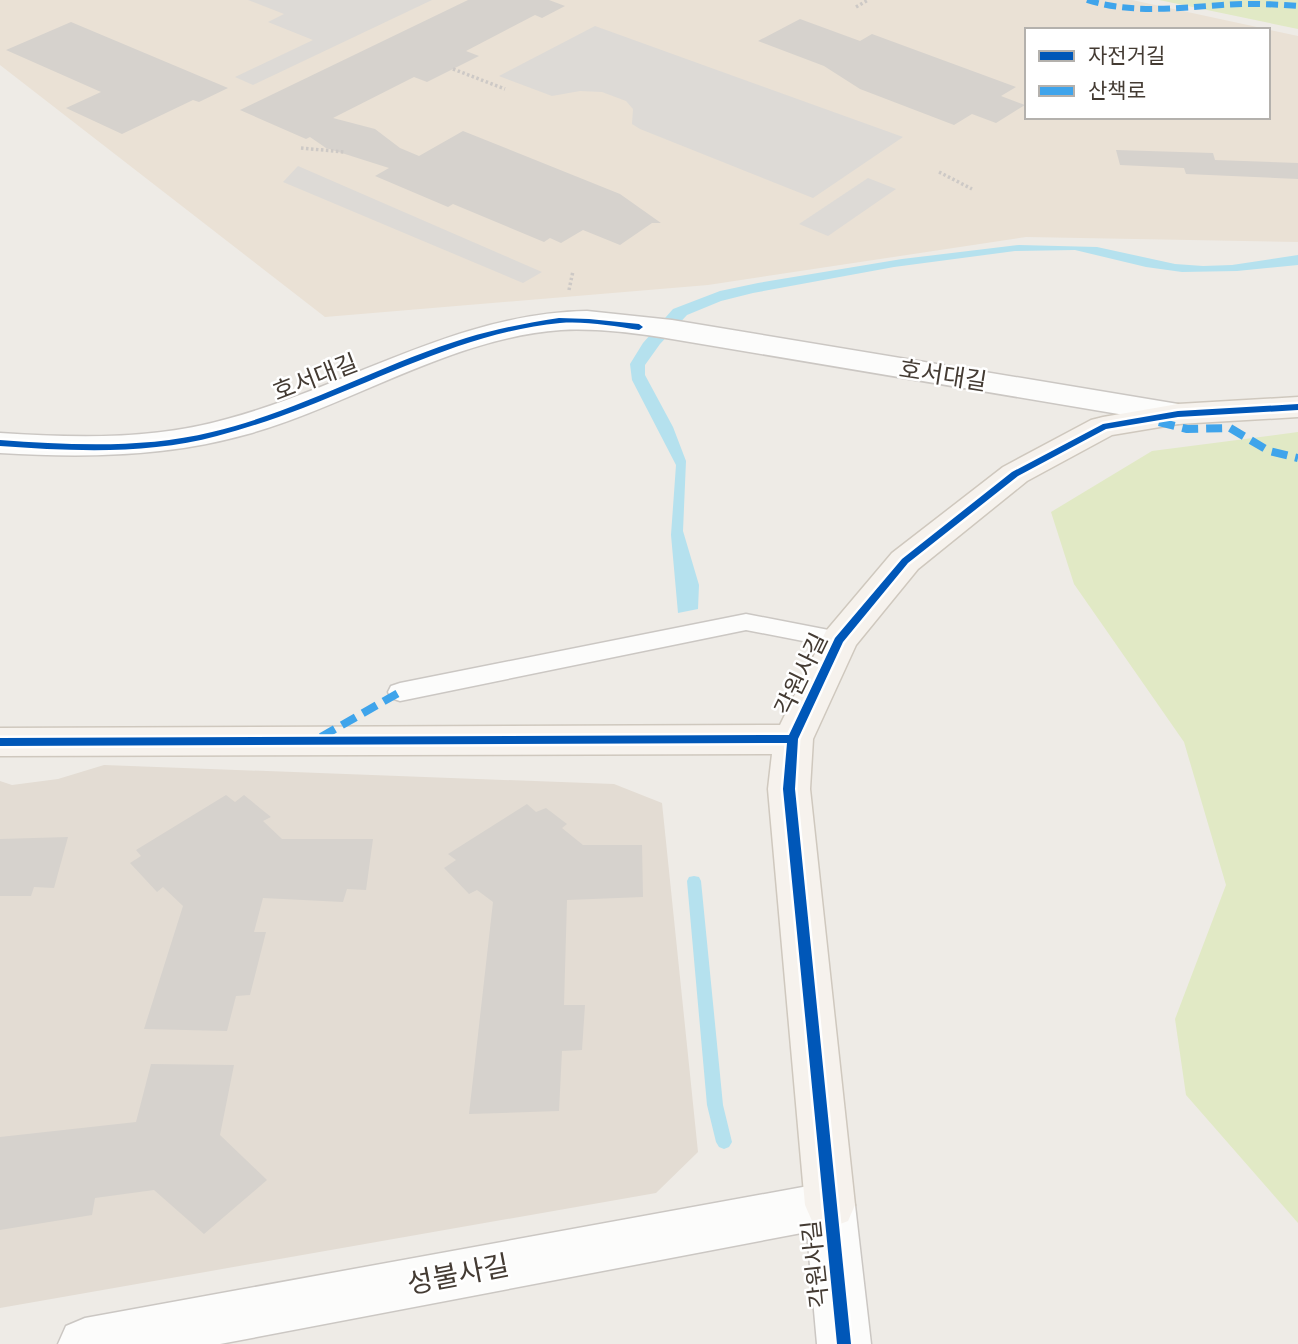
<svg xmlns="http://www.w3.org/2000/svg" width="1298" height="1344" font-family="Inter,'Noto Sans KR',sans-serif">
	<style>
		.residential { fill: #e3dcd3 }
		.education { fill: #eae1d5; fill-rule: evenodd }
		.green { fill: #e1e9c5 }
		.parking { fill: #dddad6 }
		.water { fill: #b5e1ee }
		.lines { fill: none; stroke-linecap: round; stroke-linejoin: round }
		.stream { fill: #b5e1ee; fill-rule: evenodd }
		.building { fill: #d6d2cd }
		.lane-casing { stroke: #cbc7c3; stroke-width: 3 }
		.street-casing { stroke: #cbc7c3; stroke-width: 3 }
		.secondary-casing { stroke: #cfc8be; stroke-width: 3 }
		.path { stroke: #cdc9c6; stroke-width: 3.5; stroke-dasharray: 2.5 2.5; stroke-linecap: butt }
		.lane { fill: #fcfcfb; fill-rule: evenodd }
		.street { fill: #fcfcfb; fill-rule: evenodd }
		.secondary { fill: #f6f2ed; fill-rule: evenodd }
		.quiet-far1 { stroke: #3fa4eb; stroke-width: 6; stroke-dasharray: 12 6; stroke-linecap: butt }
		.quiet { stroke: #3fa4eb; stroke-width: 8; stroke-dasharray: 16 8; stroke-linecap: butt }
		.cycleway-casing { stroke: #fff; stroke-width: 5 }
		.cycleway { fill: #0057b8; fill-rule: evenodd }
		.labels { text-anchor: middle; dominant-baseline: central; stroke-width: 5; stroke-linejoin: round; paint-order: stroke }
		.street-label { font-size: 24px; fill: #443b33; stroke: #fff }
		.near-street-label { font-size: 28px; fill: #443b33; stroke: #fff }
	</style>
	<rect width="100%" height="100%" fill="#eeebe6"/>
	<!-- residential -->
	<path class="residential" d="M104,765L614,784L662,803L698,1152L656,1193L0,1308V781L12,785L58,779Z"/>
	<!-- education -->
	<path class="education" d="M0,0H1132L1298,36V242L1026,237L708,285L325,317L0,65ZM1027,30H1268V117H1027Z"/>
	<!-- green -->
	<path class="green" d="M1159,0H1298V29Z
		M1298,432V1223L1186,1095L1175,1019L1226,885L1184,742L1074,584L1051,512L1152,451Z"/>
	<!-- parking -->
	<path class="parking" d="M248,0H432L253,85L235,77L313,40L268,22L284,14Z
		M595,26L903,137L813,198L640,129L632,124L633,109L626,101L602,92L580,91L552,96L499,76Z
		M298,166L542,272L523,283L283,182Z
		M868,178L896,189L828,236L799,224Z"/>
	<!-- water -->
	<path class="water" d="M1019,245L1097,247L1175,264L1203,266L1232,265L1298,255V265L1237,271L1182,272L1146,267L1075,250L1015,251L894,267L753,293L721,301L687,315L660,344L645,365V375L673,427L686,461L683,531L699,585L698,609L678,613L671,535L676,465L632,380L630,364L643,343L673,309L720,291L758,283L902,259Z"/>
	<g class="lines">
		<!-- stream -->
		<path class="stream" d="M694,876L699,877L701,881L723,1105L732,1142L729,1147L724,1149L719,1147L716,1142L707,1105L687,881L689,877Z"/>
	</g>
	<!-- building -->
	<path class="building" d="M468,0H549L565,6L542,18L535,15L466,51L479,56L427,82L414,77L333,118L375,129L400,148L419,156L463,131L620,194L661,223H652L620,245L583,230L561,243L550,238L544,242L453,204L448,207L375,176L389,168L326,148L310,137L306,139L240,110Z
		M800,19L860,41L872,34L1016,87L1001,96L1025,105L996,123L972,114L954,125L860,89L824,66L758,41Z
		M71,22L228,88L199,102L193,100L122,134L66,108L101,92L6,50Z
		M1116,150L1213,153L1215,160L1298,163V179L1186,174L1184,168L1120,165Z
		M226,795L235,802L244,795L271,817L263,821L282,839H373L366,890L347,889L343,902L263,898L254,932H266L250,995L236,996L227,1031L144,1029L183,906L163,887L157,892L130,863L141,856L136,850Z
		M527,804L536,812L546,808L567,824L562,828L583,845H642L643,897L567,900L564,1005H585L582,1050L562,1051L559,1111L469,1114L493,902L477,890L469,894L444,868L456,860L448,854Z
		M68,837L54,888L34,887L31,896H0V839Z
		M151,1064L234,1065L220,1135L267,1180L204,1234L154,1190L95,1198L92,1215L0,1230V1137L136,1122Z"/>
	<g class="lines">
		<!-- lane casing -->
		<g class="lane-casing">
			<path id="lane" d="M746,614L839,632L848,634L851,640L848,646L839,648L746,630L400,701L391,698L388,692L391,686L400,683Z"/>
		</g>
		<!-- street casing -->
		<g class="street-casing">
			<path id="street" d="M587,311L672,320L1178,404L1190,407L1194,414L1190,421L1178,424L672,339C636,333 598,328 561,330C451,338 353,404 248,434C167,457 84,458 0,453V433C76,438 154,440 227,419C349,386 458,313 587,311Z
				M830,1182L848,1189L855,1205L871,1344H817L807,1232L220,1344H58L66,1326L85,1318Z"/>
		</g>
		<!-- secondary casing -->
		<g class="secondary-casing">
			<path id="secondary" d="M1298,397V417L1178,424L1112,435L1027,481L918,569L856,645L813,739L810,789L855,1205L848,1221L830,1228L812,1221L805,1205L768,789L772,754L0,756V728L780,725L826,631L892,553L1003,467L1091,420L1103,417L1178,404Z"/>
		</g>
		<!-- path -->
		<path class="path" d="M856,7L868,0
			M453,69L505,89
			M301,148L344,152
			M939,172L972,189
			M569,290L573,271"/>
		<!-- lane -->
		<use href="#lane" class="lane"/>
		<!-- street -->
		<use href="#street" class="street"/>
		<!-- secondary -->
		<use href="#secondary" class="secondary"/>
		<!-- quiet-far1 -->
		<path class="quiet-far1" d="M1087,0C1132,14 1175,8 1222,5C1247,3 1273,4 1298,6"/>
		<!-- quiet -->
		<path class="quiet" d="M1159,422L1187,429L1230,428L1269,451L1298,458
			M321,737L400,692"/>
		<!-- cycleway casing -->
		<g class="cycleway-casing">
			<path id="cycleway" d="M559,318L589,319L639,324L643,327L639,330C613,326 586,321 560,323C469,332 387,376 303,408C275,419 246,428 217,436C147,455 71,451 0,446V440C70,445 143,449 212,432C300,411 379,365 466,338C496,329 527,323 559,318Z
				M1298,404V410L1178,417L1106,429L1018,476L908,563L843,642L798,739L795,789L851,1344H837L783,789L787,743L0,746V738L789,735L835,638L902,559L1012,472L1103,424L1178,411Z"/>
		</g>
		<!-- cycleway -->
		<use href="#cycleway" class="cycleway"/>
	</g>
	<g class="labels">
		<!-- street labels -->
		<g class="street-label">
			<text transform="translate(943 375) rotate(9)">호서대길</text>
			<text transform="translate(315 377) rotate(-21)">호서대길</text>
			<text transform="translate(801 674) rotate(-64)">각원사길</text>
			<text transform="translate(815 1264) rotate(-96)">각원사길</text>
		</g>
		<!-- near-street labels -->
		<g class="near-street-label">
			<text transform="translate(458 1274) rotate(-11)">성불사길</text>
		</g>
	</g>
	<!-- legend -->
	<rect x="1025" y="28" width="245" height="91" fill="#ffffff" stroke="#b4b1ad" stroke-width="2"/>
	<rect x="1039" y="51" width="35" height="10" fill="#0057b8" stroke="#b4b1ad" stroke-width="2"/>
	<text x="1088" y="63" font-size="21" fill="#443b33">자전거길</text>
	<rect x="1039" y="86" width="35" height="10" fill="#3fa4eb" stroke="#b4b1ad" stroke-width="2"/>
	<text x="1088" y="98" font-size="21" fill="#443b33">산책로</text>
</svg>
